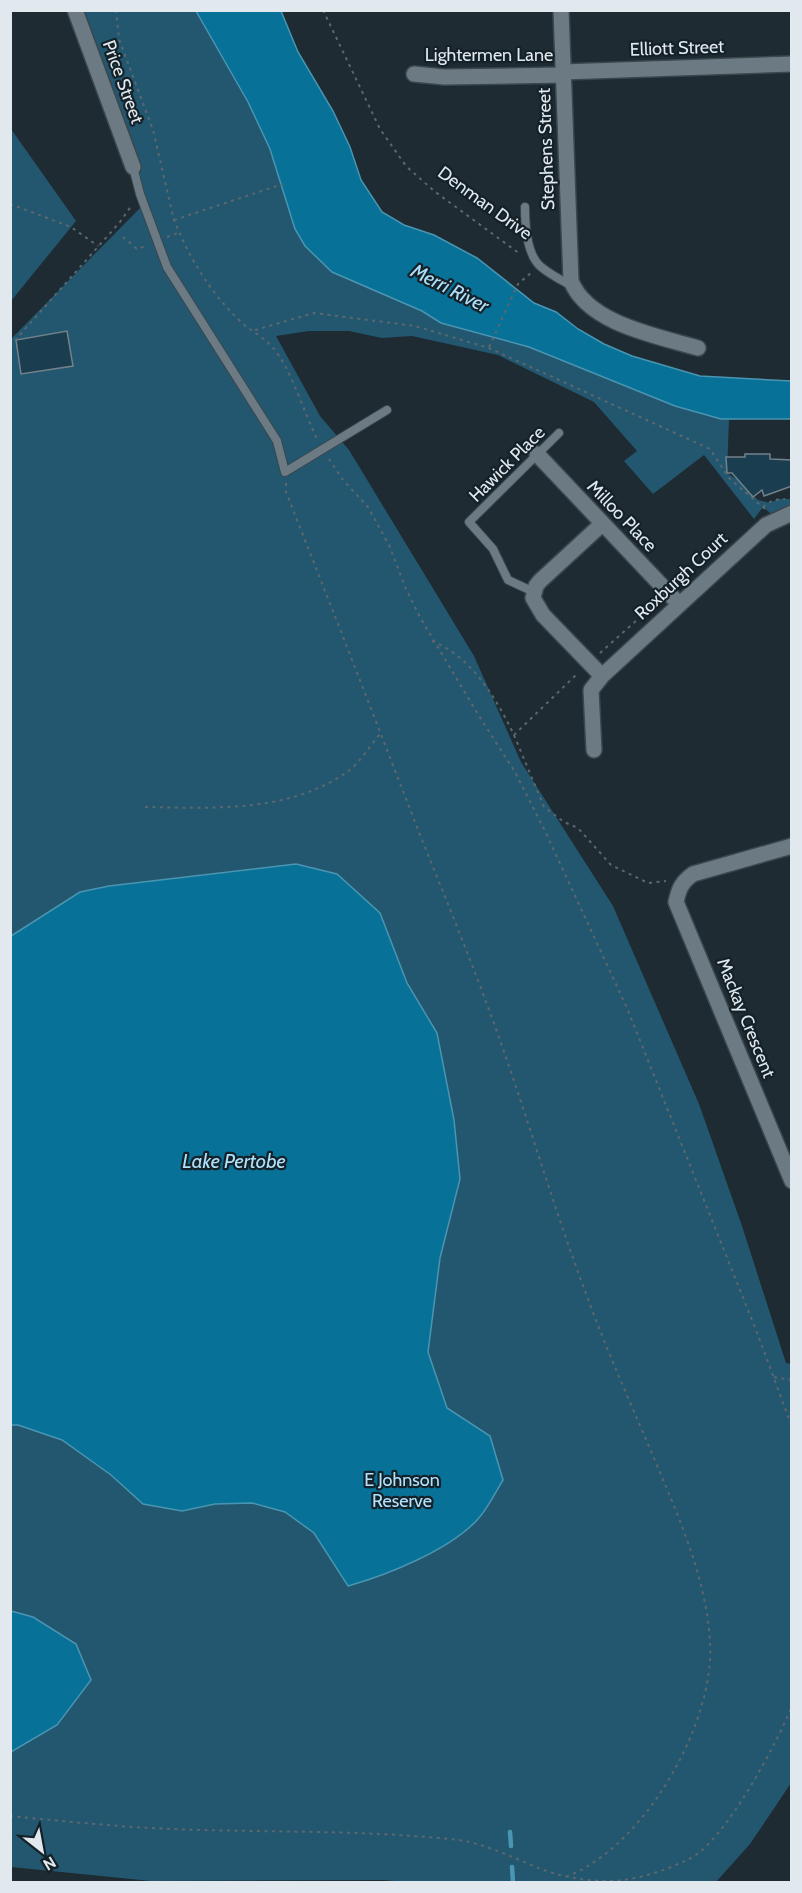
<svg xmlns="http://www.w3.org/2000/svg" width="802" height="1893" font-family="Cabin,sans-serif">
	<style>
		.green { fill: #23576f }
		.water { fill: #087198; stroke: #4995b2; stroke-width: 1.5 }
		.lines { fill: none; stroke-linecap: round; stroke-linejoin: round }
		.stream { stroke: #4995b2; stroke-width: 4.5 }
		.building { fill: #1a3e50; stroke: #72818a; stroke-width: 1.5 }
		.service-casing { stroke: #3b464d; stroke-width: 10 }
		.minor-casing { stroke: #3b464d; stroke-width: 18 }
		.path { stroke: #5c676e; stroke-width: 2; stroke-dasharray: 3 4.5; stroke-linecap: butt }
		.service { stroke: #6c7b83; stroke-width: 8 }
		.minor { stroke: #6c7b83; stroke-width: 15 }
		.labels { text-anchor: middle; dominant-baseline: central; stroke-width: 4.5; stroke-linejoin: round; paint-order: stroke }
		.street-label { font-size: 18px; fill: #e1e9ee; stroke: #152128 }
		.park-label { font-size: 18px; fill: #b0e2fd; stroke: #152128 }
		.water-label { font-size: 20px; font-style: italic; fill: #aee0fb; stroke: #152128 }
	</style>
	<rect width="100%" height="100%" fill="#1e2b32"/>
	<!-- green -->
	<path class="green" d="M75,11H196L248,102L270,149L295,229L332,272L422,311L441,323L529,347L675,406L721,419H729L727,473L738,480L758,500L770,503L778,499H791V513L777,519L763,507L754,519L704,455L653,494L624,461L637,451L594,402L498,355L412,336L382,338L349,331H309L276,336L320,416L349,450L474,656L521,762L613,906L699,1104L742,1226L786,1363L791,1364V1783L750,1844L716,1882H406L384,1880L151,1881L11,1867V339L142,206Z
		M11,129L76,221L11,301H10Z"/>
	<!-- water -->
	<path class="water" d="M196,11H281L298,52L333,111L350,147L361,180L382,212L404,225L434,235L477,258L534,303L556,312L578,329L604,344L632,356L700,376L791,381V419H721L675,406L529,347L441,323L422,311L332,272L305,246L295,229L270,149L248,102Z
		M296,864L337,874L380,913L407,983L437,1033L454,1120L460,1179L440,1258L428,1352L447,1408L490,1436L503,1480C495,1493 488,1508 478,1519C450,1550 387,1575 348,1586L314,1533L285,1512L252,1503L215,1504L182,1511L143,1504L111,1475L62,1440L18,1425H11V936L80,892L109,886Z
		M11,1611L33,1617L76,1644L91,1680L57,1725L11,1752Z"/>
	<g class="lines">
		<!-- stream -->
		<path class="stream" d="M510,1832L511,1846
			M512,1867L513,1882"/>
	</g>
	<!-- building -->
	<path class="building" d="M67,331L73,366L21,374L16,340Z
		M745,454H770V459L792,460V486L764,496L762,490L753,497L732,473H727L726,457H745Z"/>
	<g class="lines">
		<!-- service casing -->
		<g class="service-casing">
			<path id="service" d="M133,167L140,194L167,267L277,441L285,472L387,410
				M525,207C525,224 526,253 540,266C549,274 561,280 572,286
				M534,592L508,580L493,549L469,522L559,433"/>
		</g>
		<!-- minor casing -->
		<g class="minor-casing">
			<path id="minor" d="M75,10L133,167
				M561,10L571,281C588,324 658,336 698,348
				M563,72L792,64
				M414,74L444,77L563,75
				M537,454L679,604
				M602,676L543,615L533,598L536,586L540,581L602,524
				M594,750L591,690L602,676L766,525L792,513
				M792,846L693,874C682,882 679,888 676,902L792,1181"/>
		</g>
		<!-- path -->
		<path class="path" d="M116,10L119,39L153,130L174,220C189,257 209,291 238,319C248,330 262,335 273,348C291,368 304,413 317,439
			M323,10L380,129L406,166L434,191L520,254
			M10,204L71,227L98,246
			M174,220L283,184
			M123,237L137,249L148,245
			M167,237L178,233
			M255,330L314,313L415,326L489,348L710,449L729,478L766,510
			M10,346L120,222L132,205
			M489,347L518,284L532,272
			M329,459L343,480L368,507L390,547L405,587L421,619L479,716L515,772L545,831L627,1008L758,1335L792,1427
			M286,483V492C332,608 377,724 422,840C446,899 470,958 492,1018C526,1111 553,1207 588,1299C610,1359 637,1417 661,1475C684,1529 707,1585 710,1643C715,1724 643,1849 565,1877
			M763,507L773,500L785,499
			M432,641C472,657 496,698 514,735L578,673
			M600,653L656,603
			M514,735L544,807L564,822L578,828L611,865L648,883L666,881
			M145,807C214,808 288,813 347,772C360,763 370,745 381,733
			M774,1377L792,1380
			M10,1816C51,1820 92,1824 133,1827C241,1834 351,1828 459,1840C485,1844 512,1857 536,1867C558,1876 583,1881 607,1881C634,1881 665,1871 689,1859C724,1843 777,1743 792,1706"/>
		<!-- service -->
		<use href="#service" class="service"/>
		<!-- minor -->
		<use href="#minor" class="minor"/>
	</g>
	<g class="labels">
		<!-- street labels -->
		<g class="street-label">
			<text transform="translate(677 48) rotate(-2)">Elliott Street</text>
			<text x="489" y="55">Lightermen Lane</text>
			<text transform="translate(123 82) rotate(70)">Price Street</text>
			<text transform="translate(546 149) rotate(-92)">Stephens Street</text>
			<text transform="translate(485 203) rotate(36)">Denman Drive</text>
			<text transform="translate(507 464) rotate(-45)">Hawick Place</text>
			<text transform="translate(622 516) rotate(46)">Milloo Place</text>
			<text transform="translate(681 576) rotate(-43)">Roxburgh Court</text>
			<text transform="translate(746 1018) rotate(68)">Mackay Crescent</text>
		</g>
		<!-- park labels -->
		<g class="park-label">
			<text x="402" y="1480">E Johnson<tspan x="402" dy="21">Reserve</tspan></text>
		</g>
		<!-- water labels -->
		<g class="water-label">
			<text transform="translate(450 288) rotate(27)">Merri River</text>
			<text x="234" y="1161">Lake Pertobe</text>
		</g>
	</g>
	<!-- border -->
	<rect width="802" height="1893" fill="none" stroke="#e1e9ee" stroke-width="24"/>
	<!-- north arrow -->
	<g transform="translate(42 1851) rotate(149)" stroke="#152128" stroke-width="4.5" paint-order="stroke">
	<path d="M0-4.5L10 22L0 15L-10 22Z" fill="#e1e9ee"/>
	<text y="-9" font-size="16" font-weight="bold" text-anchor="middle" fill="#e1e9ee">N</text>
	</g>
</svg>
